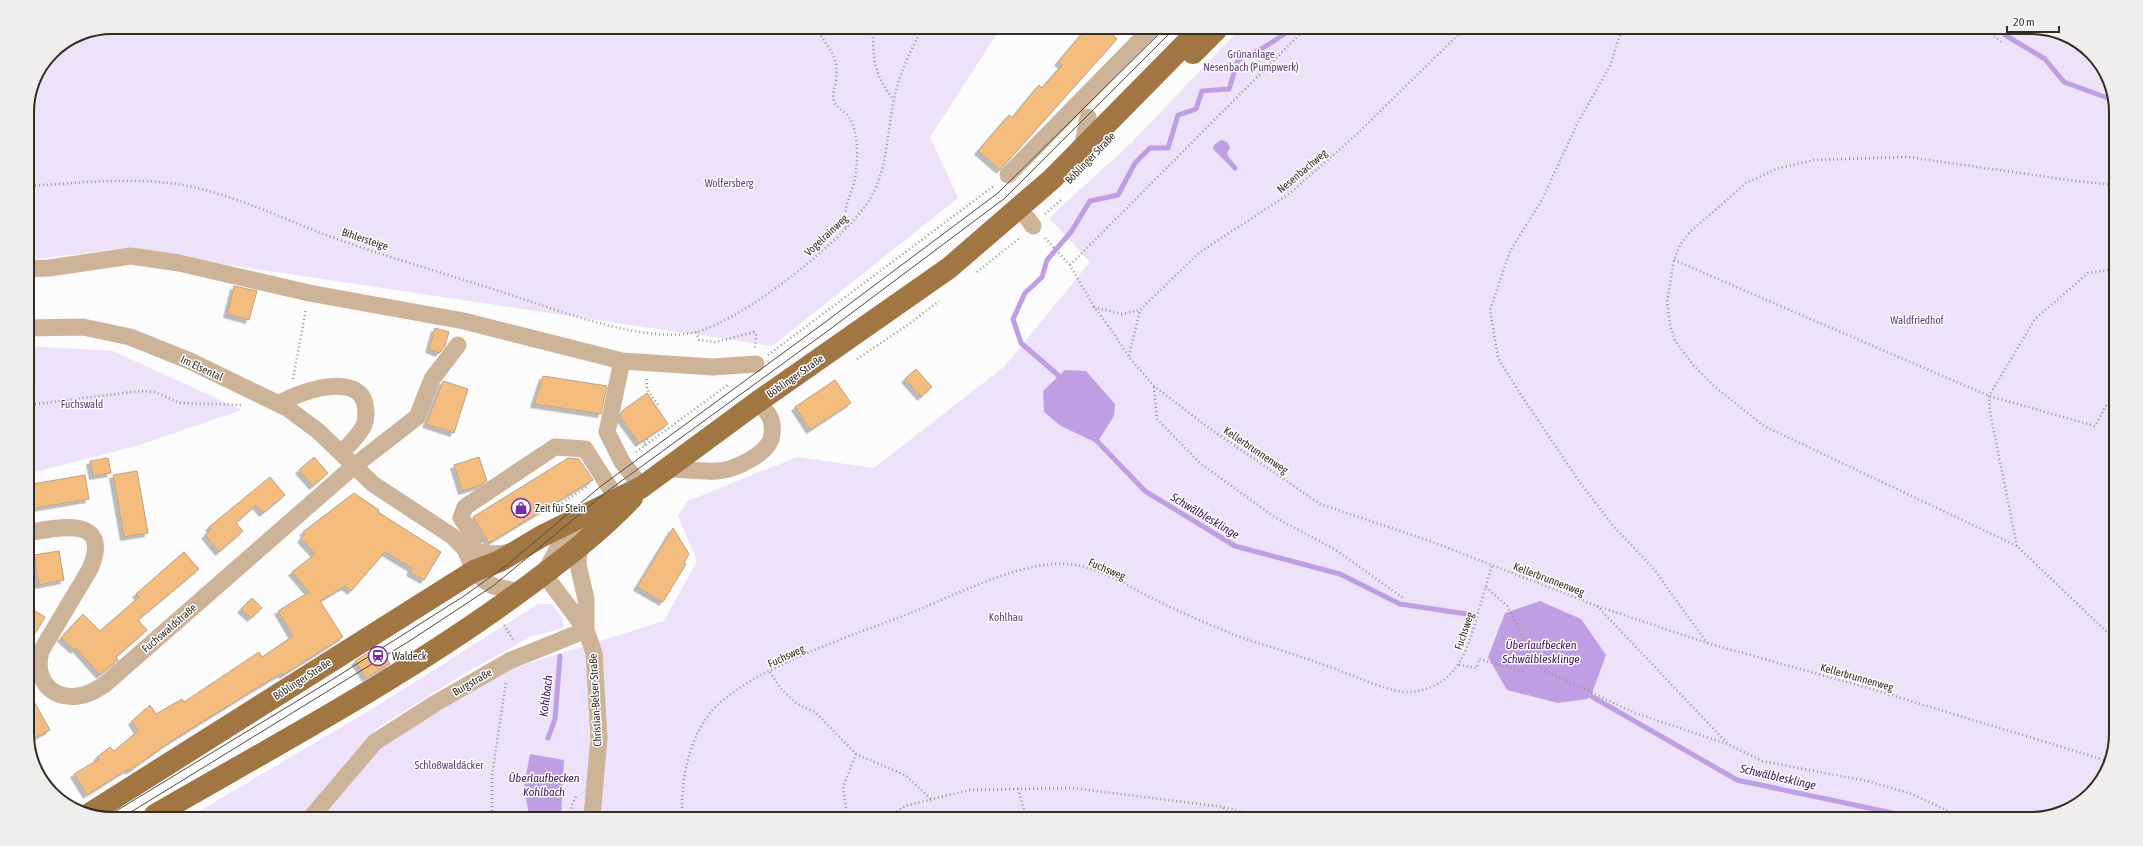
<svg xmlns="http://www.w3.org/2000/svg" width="2143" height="846" font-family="'Asap Condensed',sans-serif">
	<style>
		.green { fill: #ede2f9 }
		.water { fill: #c09ee3 }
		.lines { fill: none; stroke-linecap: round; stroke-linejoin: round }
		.stream { stroke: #c09ee3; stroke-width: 5 }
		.building { fill: #f4bc7d; stroke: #b8a28a; filter: url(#shadow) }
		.path { stroke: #9b9792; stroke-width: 2.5; stroke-dasharray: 1 3; stroke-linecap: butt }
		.minor { stroke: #cdb499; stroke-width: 17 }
		.major { stroke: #a27643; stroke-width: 22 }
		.tram { stroke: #524a42; stroke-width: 1 }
		.labels { text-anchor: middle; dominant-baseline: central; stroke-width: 3; stroke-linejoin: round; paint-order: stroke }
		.park-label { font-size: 11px; fill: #623687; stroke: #fff }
		.street-label { font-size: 11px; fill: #352c23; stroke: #fff }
		.poi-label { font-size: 11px; fill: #352c23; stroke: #fff; text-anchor: start }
		.water-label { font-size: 12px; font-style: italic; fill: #421263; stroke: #fff }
		.rim { fill: none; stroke: #352c23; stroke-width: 2 }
	</style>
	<defs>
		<filter id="shadow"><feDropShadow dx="-3.5" dy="3.5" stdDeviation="0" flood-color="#0004"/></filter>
	</defs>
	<rect width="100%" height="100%" fill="#fcfcfc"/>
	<!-- green -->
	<path class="green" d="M112,27L1000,29L930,137L958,198L772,346L121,249L27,260V106L34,79L52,52L80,33Z
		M1239,30L2059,32L2098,60L2116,106L2111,762L2079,805L2031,819L317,815L378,750L498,673L664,621L697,561L678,516L688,501L797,457L874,468L1005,366L1090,262L1049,218L1131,143Z
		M27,346L113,351L242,410L136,446L27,474Z
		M538,604H551L563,619L564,628L532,636L462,675L376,729L305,815H193L377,706Z"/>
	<!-- water -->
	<path class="water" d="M1221,140L1227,142L1230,147L1227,153L1230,163H1227L1213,149L1214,145Z
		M1065,370L1086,371L1115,404L1114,416L1097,443L1061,426L1044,412L1043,391Z
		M1540,601L1581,619L1606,655L1591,696L1587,699L1558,703L1507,690L1488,657L1505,613Z
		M530,754L564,760L561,816L529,815L524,787Z"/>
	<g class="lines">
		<!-- stream -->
		<path class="stream" d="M2003,31L2005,35L2045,59L2064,82L2113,100
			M1226,158L1235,168
			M1061,381L1058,375L1021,343L1013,319L1025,293L1042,277L1047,260L1071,232L1090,201L1118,195L1135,163L1150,148H1168L1178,115L1196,109L1202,91L1229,89L1238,60L1263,48L1286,33V30
			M1094,438L1145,491L1235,546L1340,574L1400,604L1467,614
			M1591,696L1737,780L1897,814L1906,819
			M548,738L555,719L560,656"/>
	</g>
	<!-- building -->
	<path class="building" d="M1086,29H1106L1117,39L1000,170L978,151L1009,115L1012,118L1039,85L1042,88L1062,65L1058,62Z
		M234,286L257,291L249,320L227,314Z
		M435,328L449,332L445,346L439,353L429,349Z
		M916,369L932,387L921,397L905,379Z
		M543,376L607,386L601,414L534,404Z
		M835,380L851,403L810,430L795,407Z
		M443,381L468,389L454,433L426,424Z
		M647,393L668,424L639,443L620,417L622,411Z
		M314,457L328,473L313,486L299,470Z
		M479,457L487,481L479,486L462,491L454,465Z
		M108,458L111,473L93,476L90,461Z
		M568,458L579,459L593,480L489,543L473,517Z
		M137,471L148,533L124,537L113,475Z
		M85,475L89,499L30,509L27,500V485Z
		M270,477L285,495L263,513L256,505L236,523L243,531L219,552L205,535L211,529L209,527Z
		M354,493L379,510L378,512L441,552L424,580L410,572L412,568L385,552L351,591L345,586L320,601L343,637L283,675L282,673L252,691L170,742L129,771L128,769L87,795L74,774L99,759L97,757L110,747L114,751L138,731L132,721L150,705L156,714L182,699L184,702L259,652L262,657L293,636L278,611L309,592L292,572L315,554L301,539L305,534L303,532Z
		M673,528L689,554L684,563L686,564L663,602L637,587Z
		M59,551L64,580L39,585L34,555Z
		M184,552L199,569L138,620L147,630L116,657L118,660L100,675L76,648L74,650L61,638L83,614L100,631L139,597L136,594Z
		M252,598L262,608L251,618L241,609Z
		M27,606L45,617L27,647Z
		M379,646L390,664L366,678L355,661Z
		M27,689L50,730L28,742L27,740Z"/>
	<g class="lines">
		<!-- path -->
		<path class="path" d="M819,29L818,32C830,50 839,57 836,81C835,89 832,93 834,101C836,108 845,111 849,117C858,131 858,155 856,171C855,192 840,208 846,229
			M873,29C873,59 874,76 894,100
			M1621,31L1610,66L1577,124L1542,200L1510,251L1490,310L1498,358L1521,395L1581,484L1615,528L1654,569L1707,643
			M1988,31L2001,42
			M27,186C83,183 142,175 197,188C243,199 287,220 331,237C393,259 457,277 520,298C565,313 649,344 696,332C743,320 838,245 866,205C889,173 886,132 895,95C900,72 911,50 922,29
			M1045,214L1061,200
			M1045,238L1070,265L1094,307L1110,328L1129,357L1154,386L1209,428L1320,504L1430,541L1597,606L1707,643L1868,688L2111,762
			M1674,260L1989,396L2095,426L2106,406L2114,401
			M1070,265L1304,30
			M977,272L1021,237
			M1094,307L1121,314L1140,310
			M696,332L699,340L715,342L754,332L756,335L755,348
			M768,355L995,185
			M1129,356L1140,310L1200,252L1289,194L1356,135L1463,30
			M857,359L909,324L939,301
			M293,379L306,309
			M647,379V389L658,405L656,407
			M1154,387L1157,419L1201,464L1276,518L1336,550L1403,598
			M27,405L140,391L155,392L180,403L241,405
			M645,445L643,443L648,439
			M636,452L729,384
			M562,503L588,486
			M2017,546L1990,412L1989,396L2035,319L2088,273L2115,269
			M1486,587L1507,606L1539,668L1635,713L1727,744L1762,761L1867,781L1912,794L1965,819
			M1597,606L1727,743
			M504,625L514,641
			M2112,637L2017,546L1764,426L1715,387L1694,366L1675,341L1670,324L1667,302L1674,260L1680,245L1690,232L1746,183L1776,169L1814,160L1908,157L2076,181L2115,185
			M1459,665L1477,668L1479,659L1523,672
			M770,672L780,688L797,704L815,712L856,754L905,775L931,799
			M1018,789L1026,817
			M1223,808L1233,817
			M492,815V776L506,681
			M568,816L576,796
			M682,816C681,780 688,742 710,713C744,671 856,634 908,614C952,597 1028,556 1075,565C1107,570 1135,591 1164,604C1189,616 1215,627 1240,637C1273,648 1306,658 1338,670C1358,677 1392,694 1412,692C1460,686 1469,645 1480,606C1484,592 1488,579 1492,566
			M847,816L843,787L856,754
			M890,816L905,806L969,790L1073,788L1223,807L1264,817"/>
		<!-- minor -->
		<path class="minor" d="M1082,149L1088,117
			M1008,175L1151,29
			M1028,219L1033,226
			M27,269L49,268L131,256L179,263L309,293L464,321L622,361L713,367L756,364
			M27,328L83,327L130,337L190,361L287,408L318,431L373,484L452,536L465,549L474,571L485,581L493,586L520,592
			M622,361L607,432L622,462L642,487
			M279,404C297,392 358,371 365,404C366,411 367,418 364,425C359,436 349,445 341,453
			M667,469C683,469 700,472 717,471C735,470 771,453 772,434C774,419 768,411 756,403
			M591,515L559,546L544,574L586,630L594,653L599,738L592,816
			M27,533C58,527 113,515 90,569L41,651C34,677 49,700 78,696C88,695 96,690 104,685L354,466L417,417L432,379L458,345
			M579,546L578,565L586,599V630
			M465,549L475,538L461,518L465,507L555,447L585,449L617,499
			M465,549C481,553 494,556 510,552
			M313,815L375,742L436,703L509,661L586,630"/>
		<!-- major -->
		<path class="major" d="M1193,53L1216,30
			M89,814L474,571L500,561L542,536L642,487L756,403L949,268L1052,179L1199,30
			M155,815C281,742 411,673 528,586C564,559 601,531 632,498"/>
		<!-- tram -->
		<path class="tram" d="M111,814L330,681L464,596L507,565L601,486L824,323L998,193L1164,29
			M126,815L411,640L493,586L605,493L829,330L1005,198L1174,29"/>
	</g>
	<!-- icons -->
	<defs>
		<g id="shop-ring" transform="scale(1)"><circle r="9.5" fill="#fff" stroke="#722fa4" stroke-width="1.5"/><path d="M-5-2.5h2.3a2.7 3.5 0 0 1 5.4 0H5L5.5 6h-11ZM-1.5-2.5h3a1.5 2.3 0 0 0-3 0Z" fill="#722fa4"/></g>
		<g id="station-ring" transform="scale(1)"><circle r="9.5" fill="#fff" stroke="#722fa4" stroke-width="1.5"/><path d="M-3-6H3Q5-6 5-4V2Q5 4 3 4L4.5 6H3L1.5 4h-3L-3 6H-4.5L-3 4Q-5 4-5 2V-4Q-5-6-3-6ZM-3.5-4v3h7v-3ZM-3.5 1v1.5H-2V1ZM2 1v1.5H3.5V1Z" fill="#722fa4"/></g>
	</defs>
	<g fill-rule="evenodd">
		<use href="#shop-ring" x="521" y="508"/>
		<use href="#station-ring" x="378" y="656"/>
	</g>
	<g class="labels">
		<!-- park labels -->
		<g class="park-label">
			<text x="1251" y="54">Grünanlage<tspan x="1251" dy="13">Nesenbach (Pumpwerk)</tspan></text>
			<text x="729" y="183">Wolfersberg</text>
			<text x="1917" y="320">Waldfriedhof</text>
			<text x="82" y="404">Fuchswald</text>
			<text x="1006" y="617">Kohlhau</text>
			<text x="449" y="765">Schloßwaldäcker</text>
		</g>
		<!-- street labels -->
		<g class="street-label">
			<text transform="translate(1090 158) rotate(-46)">Böblinger Straße</text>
			<text transform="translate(1302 171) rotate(-40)">Nesenbachweg</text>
			<text transform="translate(826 235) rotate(-43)">Vogelrainweg</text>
			<text transform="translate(365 239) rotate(18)">Bihlersteige</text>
			<text transform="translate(202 368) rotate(25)">Im Elsental</text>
			<text transform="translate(795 376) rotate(-35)">Böblinger Straße</text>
			<text transform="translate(1256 450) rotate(34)">Kellerbrunnenweg</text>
			<text transform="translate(1107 569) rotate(23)">Fuchsweg</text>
			<text transform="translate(1549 579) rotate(21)">Kellerbrunnenweg</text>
			<text transform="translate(169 628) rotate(-41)">Fuchswaldstraße</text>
			<text transform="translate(1464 631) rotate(-71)">Fuchsweg</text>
			<text transform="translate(786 656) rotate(-25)">Fuchsweg</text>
			<text transform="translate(1857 677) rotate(16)">Kellerbrunnenweg</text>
			<text transform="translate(302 679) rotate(-33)">Böblinger Straße</text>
			<text transform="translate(472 682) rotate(-30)">Burgstraße</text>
			<text transform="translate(595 700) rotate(-93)">Christian-Belser-Straße</text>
		</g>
		<!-- poi labels -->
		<g class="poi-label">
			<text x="535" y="508">Zeit für Stein</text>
			<text x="392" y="656">Waldeck</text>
		</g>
		<!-- water labels -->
		<g class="water-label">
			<text transform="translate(1205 516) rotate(31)">Schwälblesklinge</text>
			<text x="1541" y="645">Überlaufbecken<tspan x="1541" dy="14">Schwälblesklinge</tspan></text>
			<text transform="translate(546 696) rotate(-83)">Kohlbach</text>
			<text transform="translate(1778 777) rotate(13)">Schwälblesklinge</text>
			<text x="544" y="778">Überlaufbecken<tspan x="544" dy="14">Kohlbach</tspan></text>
		</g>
	</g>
	<!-- crop -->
	<path d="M0 0H2143V846H0ZM112 34H2031A78 78 0 0 1 2109 112V734A78 78 0 0 1 2031 812H112A78 78 0 0 1 34 734V112A78 78 0 0 1 112 34Z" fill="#efeeed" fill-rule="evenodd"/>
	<path class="rim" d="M112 34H2031A78 78 0 0 1 2109 112V734A78 78 0 0 1 2031 812H112A78 78 0 0 1 34 734V112A78 78 0 0 1 112 34Z"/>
	<!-- scale -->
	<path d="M2007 26v6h52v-6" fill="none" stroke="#352c23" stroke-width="2"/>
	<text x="2013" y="26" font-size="12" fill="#352c23" stroke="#ffffff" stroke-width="3" paint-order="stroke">20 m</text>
</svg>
